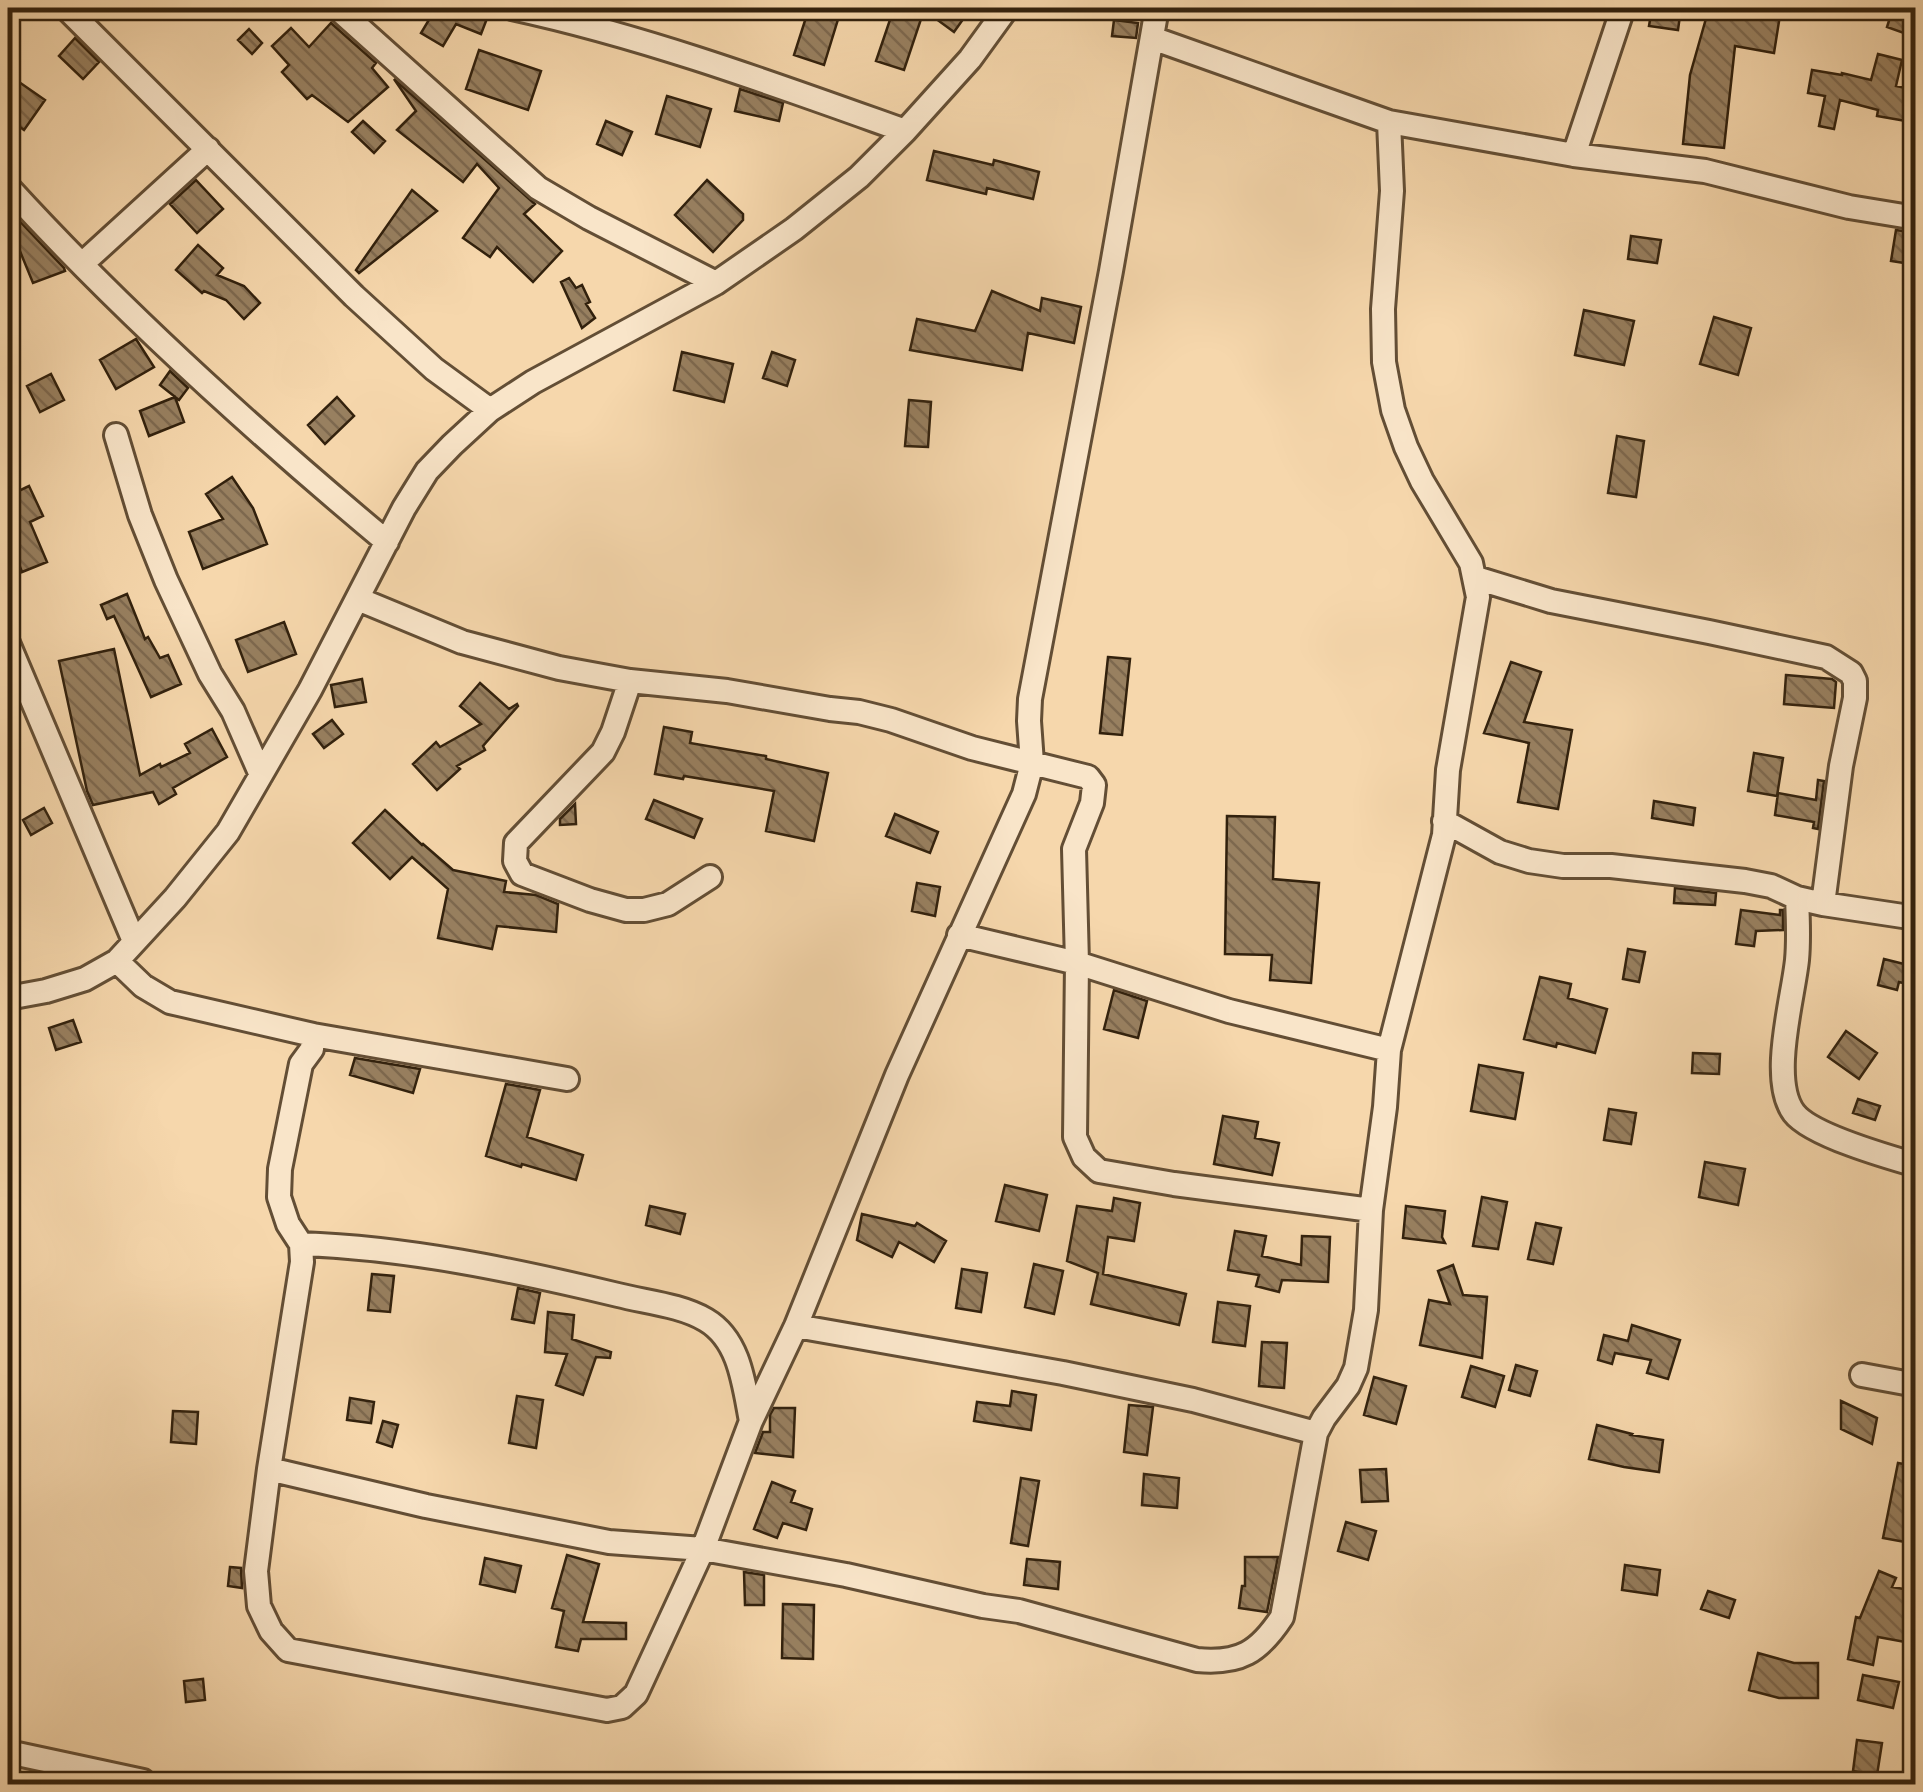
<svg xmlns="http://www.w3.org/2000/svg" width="1923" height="1792" font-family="'Old Standard TT',serif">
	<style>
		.building { fill: url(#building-back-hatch); stroke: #32210d; stroke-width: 2.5 }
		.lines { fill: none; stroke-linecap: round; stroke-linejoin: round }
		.minor-casing { stroke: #634e35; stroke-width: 28 }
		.minor { stroke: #f9e5c9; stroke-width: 22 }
	</style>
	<defs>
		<pattern id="building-back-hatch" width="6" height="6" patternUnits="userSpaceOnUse" patternTransform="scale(2.5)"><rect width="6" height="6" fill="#988060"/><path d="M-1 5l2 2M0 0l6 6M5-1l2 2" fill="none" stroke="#7d684e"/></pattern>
	</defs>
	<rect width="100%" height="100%" fill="#f6d7ac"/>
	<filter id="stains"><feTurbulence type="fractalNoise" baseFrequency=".002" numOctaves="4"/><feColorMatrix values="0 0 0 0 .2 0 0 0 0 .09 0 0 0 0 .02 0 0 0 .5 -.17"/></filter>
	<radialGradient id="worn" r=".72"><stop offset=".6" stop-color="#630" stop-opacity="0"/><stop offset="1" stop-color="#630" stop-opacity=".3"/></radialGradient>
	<!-- building -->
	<path class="building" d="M436,8H491L481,34L456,24L443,46L421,33Z
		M809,8L839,16L824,65L794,55Z
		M894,8H971L954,32L924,10L904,70L876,61Z
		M1652,8H1681L1678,30L1649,26Z
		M1709,8H1736L1780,15L1774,53L1735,46L1724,148L1683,144L1690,75Z
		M1893,8H1916V24L1912,36L1887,27Z
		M1114,20L1138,23L1136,38L1112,36Z
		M331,23L376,63L372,68L388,87L348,122L312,95L307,99L282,72L289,65L272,46L291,28L309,47Z
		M249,29L262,43L252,54L238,40Z
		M75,38L99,62L83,79L59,56Z
		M479,50L541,71L528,110L466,89Z
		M1878,54L1902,60L1896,86L1911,89L1906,121L1877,116L1878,110L1840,100L1834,129L1819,126L1825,96L1808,93L1812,70L1842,75V73L1871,80Z
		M394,79L535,204L524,214L562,251L533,282L497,247L490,257L463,238L499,188L477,164L463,182L397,130L416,111Z
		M19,82L45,100L24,130L8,118V99Z
		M740,89L783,103L779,121L735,111Z
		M667,96L711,109L700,147L656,134Z
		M363,121L385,141L374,153L352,132Z
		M606,121L632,132L622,155L597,144Z
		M934,151L993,165L994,160L1039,172L1033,199L987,188L986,194L927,180Z
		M196,180L223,209L197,233L170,204Z
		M707,180L743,214V220L713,252L675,215Z
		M412,190L437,211L359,273L356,270Z
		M11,212L64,268L65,271L33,283L15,239L8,248V215Z
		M1896,230L1916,233L1911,264L1891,261Z
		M1631,236L1661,240L1657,263L1628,259Z
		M198,245L223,268L217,275L244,286L260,303L244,319L226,300L204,291L202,293L176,270Z
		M569,278L576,288L582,285L590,302L586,304L595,318L582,328L561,282Z
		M992,291L1040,311L1042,298L1081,307L1074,343L1028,333L1022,370L910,350L917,319L975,331Z
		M1584,310L1634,321L1624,365L1575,355Z
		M1714,317L1751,328L1738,375L1700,364Z
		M136,339L154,367L116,389L100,360Z
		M682,352L733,364L724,402L674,390Z
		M772,352L795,360L787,386L763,378Z
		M170,371L188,388L179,400L160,385Z
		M51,374L64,400L40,412L27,386Z
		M175,397L184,422L149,436L140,411Z
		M337,397L354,416L325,444L308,425Z
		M909,400L931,402L928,447L905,446Z
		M1617,436L1644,441L1636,497L1608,493Z
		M232,477L253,508L267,544L203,569L189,532L223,519L206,494Z
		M29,486L43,516L30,522L47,562L22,572L8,536V496Z
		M127,594L145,639L148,637L160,658L168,655L181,684L151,697L114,616L107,619L101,605Z
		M284,622L296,654L248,672L236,640Z
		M114,649L140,775L160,764L161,767L190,753L185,744L212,729L227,757L173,788L176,794L159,804L153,792L93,805L87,791L59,661Z
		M1108,657L1130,659L1122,735L1100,733Z
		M1511,662L1541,672L1524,722L1572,730L1558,809L1518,802L1529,743L1484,733Z
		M1786,675L1832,679L1836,682L1834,708L1784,704Z
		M362,679L366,702L335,707L331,685Z
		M480,683L509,709L517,704L518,706L483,746L485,750L457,766L460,769L437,790L413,764L436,742L440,747L481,724L460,706Z
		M332,720L343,734L324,748L313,734Z
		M664,727L692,732L690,743L766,756V759L828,773L814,841L766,831L774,791L684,776L683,779L655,774Z
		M1754,753L1783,758L1777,796L1748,791Z
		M1818,780L1824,781L1818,829L1813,828L1814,822L1775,815L1778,793L1816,800Z
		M654,800L702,819L694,838L646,819Z
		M1654,801L1695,808L1693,825L1652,818Z
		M575,804L576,824L560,825V819Z
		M44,808L52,823L31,835L23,820Z
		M385,810L422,845L423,844L453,870L506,881L504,892L536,895L558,904L556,932L497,926L492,949L438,938L448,889L412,857L390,879L353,843Z
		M895,814L938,832L930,853L886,836Z
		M1227,816L1275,817L1273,879L1319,883L1311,983L1270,980L1272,955L1225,954Z
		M917,883L940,887L935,916L912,911Z
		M1675,888L1716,893L1715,905L1674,903Z
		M1741,910L1780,915V910H1783V930L1756,931L1754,946L1736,944Z
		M1628,949L1645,952L1639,982L1623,979Z
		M1884,959L1916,967V986L1899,982L1897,990L1878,985Z
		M1540,977L1571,984L1568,998L1607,1009L1595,1053L1557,1043L1556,1047L1524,1039Z
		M1114,990L1147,1001L1138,1038L1104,1029Z
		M73,1020L81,1042L56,1050L49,1028Z
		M1846,1031L1877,1053L1859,1079L1828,1057Z
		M1693,1053L1720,1054L1719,1074L1692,1073Z
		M355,1058L420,1069L413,1093L350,1075Z
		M1479,1065L1523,1073L1515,1119L1471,1111Z
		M506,1084L540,1090L527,1137L583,1155L576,1180L522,1164L521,1167L486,1156Z
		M1858,1099L1880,1106L1875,1120L1853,1113Z
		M1609,1109L1636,1113L1631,1144L1604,1140Z
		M1223,1116L1258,1122L1255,1138L1279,1143L1272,1175L1214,1164Z
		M1705,1162L1745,1169L1738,1205L1699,1197Z
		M1005,1185L1047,1195L1039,1231L996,1221Z
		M1482,1197L1507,1202L1498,1249L1473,1246Z
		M1114,1198L1140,1203L1134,1241L1108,1237L1103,1274L1186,1294L1179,1325L1091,1304L1098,1273L1067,1261L1077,1206L1112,1211Z
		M650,1206L685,1214L680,1234L646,1225Z
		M1406,1206L1445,1211L1442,1237L1445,1243L1403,1238Z
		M862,1214L915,1226L917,1223L946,1241L934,1262L899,1242L892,1257L857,1240Z
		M1536,1223L1561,1228L1553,1264L1528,1259Z
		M1235,1231L1266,1236L1262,1256L1301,1265L1302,1236L1330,1237L1328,1282L1282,1280L1279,1292L1256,1286L1259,1275L1228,1270Z
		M1034,1264L1063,1271L1054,1314L1025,1307Z
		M1453,1265L1463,1295L1487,1297L1482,1358L1420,1345L1429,1300L1450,1304L1438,1271Z
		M962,1269L987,1273L981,1312L956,1308Z
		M372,1274L394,1276L390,1312L368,1310Z
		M518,1288L540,1293L534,1323L512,1319Z
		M1218,1302L1250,1306L1245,1346L1213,1342Z
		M548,1312L574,1315L572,1339L611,1352L610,1358L596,1357L583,1395L556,1385L567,1354L545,1352Z
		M1632,1325L1680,1340L1668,1379L1647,1373L1651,1360L1615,1353L1612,1364L1598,1360L1604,1335L1628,1341Z
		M1262,1342L1287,1343L1284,1388L1259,1386Z
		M1516,1365L1537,1371L1530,1396L1509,1390Z
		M1471,1366L1504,1376L1495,1407L1462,1397Z
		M1374,1377L1406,1386L1396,1424L1364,1415Z
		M1012,1391L1036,1395L1031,1430L974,1421L977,1402L1010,1406Z
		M517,1396L543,1400L536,1448L509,1443Z
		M350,1398L374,1402L371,1423L347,1420Z
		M1841,1401L1877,1418L1872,1444L1841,1429Z
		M1129,1405L1153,1407L1147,1455L1124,1452Z
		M774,1408H795L793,1457L755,1453L763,1432H770V1415Z
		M173,1411L198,1412L196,1444L171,1442Z
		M383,1421L398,1425L392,1447L377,1442Z
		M1597,1425L1632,1434L1631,1435L1663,1440L1659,1472L1624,1467L1589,1459Z
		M1898,1463L1916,1466V1544L1883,1538Z
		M1386,1469L1388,1501L1362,1502L1360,1470Z
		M1144,1474L1179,1478L1177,1508L1142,1505Z
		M1021,1478L1039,1481L1028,1546L1011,1543Z
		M772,1482L795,1491L791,1502L812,1509L806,1530L783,1523L777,1538L754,1529Z
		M1346,1522L1376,1531L1368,1560L1338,1551Z
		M567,1555L599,1564L583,1622L626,1623V1639H581L578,1651L556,1647L564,1611L552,1608Z
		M1245,1557H1278L1267,1612L1239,1608L1242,1586H1245Z
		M485,1558L521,1566L515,1592L480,1584Z
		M1027,1559L1060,1562L1058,1589L1024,1585Z
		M1625,1565L1660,1570L1657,1595L1622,1590Z
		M230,1567L241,1568L242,1588L228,1586Z
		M1879,1571L1896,1578L1892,1587L1916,1591V1644L1878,1637L1873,1665L1848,1659L1856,1617L1860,1618Z
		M744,1572L764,1575V1605H745Z
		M1708,1591L1735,1600L1729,1618L1701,1609Z
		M783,1604L814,1605L813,1659L782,1658Z
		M1758,1653L1794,1663H1818V1698H1779L1749,1690Z
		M1863,1675L1899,1682L1893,1708L1858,1700Z
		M203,1679L205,1700L186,1702L184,1681Z
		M1857,1740L1882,1743L1877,1775L1853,1771Z"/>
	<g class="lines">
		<!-- minor casing -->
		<g class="minor-casing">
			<path id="minor" d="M66,8L354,296L434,369L490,410
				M337,8L538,188L589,218L716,283
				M512,8C646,37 776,85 905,131
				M1152,38L1389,122L1574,155L1705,171L1849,207L1916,218
				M1574,155L1623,8
				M8,187C124,314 254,431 387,542
				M82,264L208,149
				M116,435L140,515L166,580L210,674L233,711L261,775
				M1476,578L1551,601L1709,632L1826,657L1851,673L1855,681V698L1841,766L1823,904
				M358,599L462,642L559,668L630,681L727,691L830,709L859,712L891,720L972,748L1088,777L1094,785L1092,803L1074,849L1077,963L1075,1137L1084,1157L1099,1171L1174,1184L1371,1210
				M8,643L134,941
				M630,681L613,732L603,752L516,843L515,861L522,874L590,900L626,910H644L668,904L710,877
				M1444,821L1500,852L1529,861L1563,866H1611L1745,881L1771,886L1797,898L1823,904L1916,918
				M1797,898C1798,919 1799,939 1797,960C1793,999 1769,1080 1794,1113C1811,1135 1888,1157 1916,1165
				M959,935L1077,963L1229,1011L1389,1050
				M117,961L143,986L170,1002L313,1035L312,1049L301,1064L280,1169L279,1197L288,1224L301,1244L302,1262L269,1469L256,1571L259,1606L271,1631L288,1650L607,1710L622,1707L636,1694L703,1549L751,1421L796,1326L897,1075L1024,794L1032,763L1029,721L1030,699L1111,271L1157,8
				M8,998L46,991L85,979L117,961L175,898L228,832L310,690L404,508L427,471L452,445L490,410L533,382L716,283L794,229L859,177L905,131L970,59L1007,8
				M313,1035L567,1079
				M301,1244C409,1248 513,1270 618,1295C645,1302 681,1305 706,1320C740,1340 744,1385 751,1421
				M796,1326L1063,1373L1193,1400L1316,1433
				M1862,1375L1916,1385
				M269,1469L426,1506L609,1542L703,1549L846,1575L983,1606L1019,1611L1197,1660C1240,1664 1259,1652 1282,1617L1316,1433L1324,1418L1348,1386L1356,1368L1366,1310L1371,1210L1385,1107L1389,1050L1444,835L1448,770L1478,597L1471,563L1422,481L1406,447L1393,410L1384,362L1383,309L1392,191L1389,122
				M8,1752L143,1781"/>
		</g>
		<!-- minor -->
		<use href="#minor" class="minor"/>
	</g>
	<!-- margin -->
	<rect width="1923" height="1792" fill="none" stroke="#f6d7ac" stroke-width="40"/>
	<rect x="10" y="10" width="1903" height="1772" fill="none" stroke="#32210d" stroke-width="5"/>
	<rect x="20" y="20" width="1883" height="1752" fill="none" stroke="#32210d" stroke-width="2.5"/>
	<rect width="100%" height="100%" filter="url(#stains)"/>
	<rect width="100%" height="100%" fill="url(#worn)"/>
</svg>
